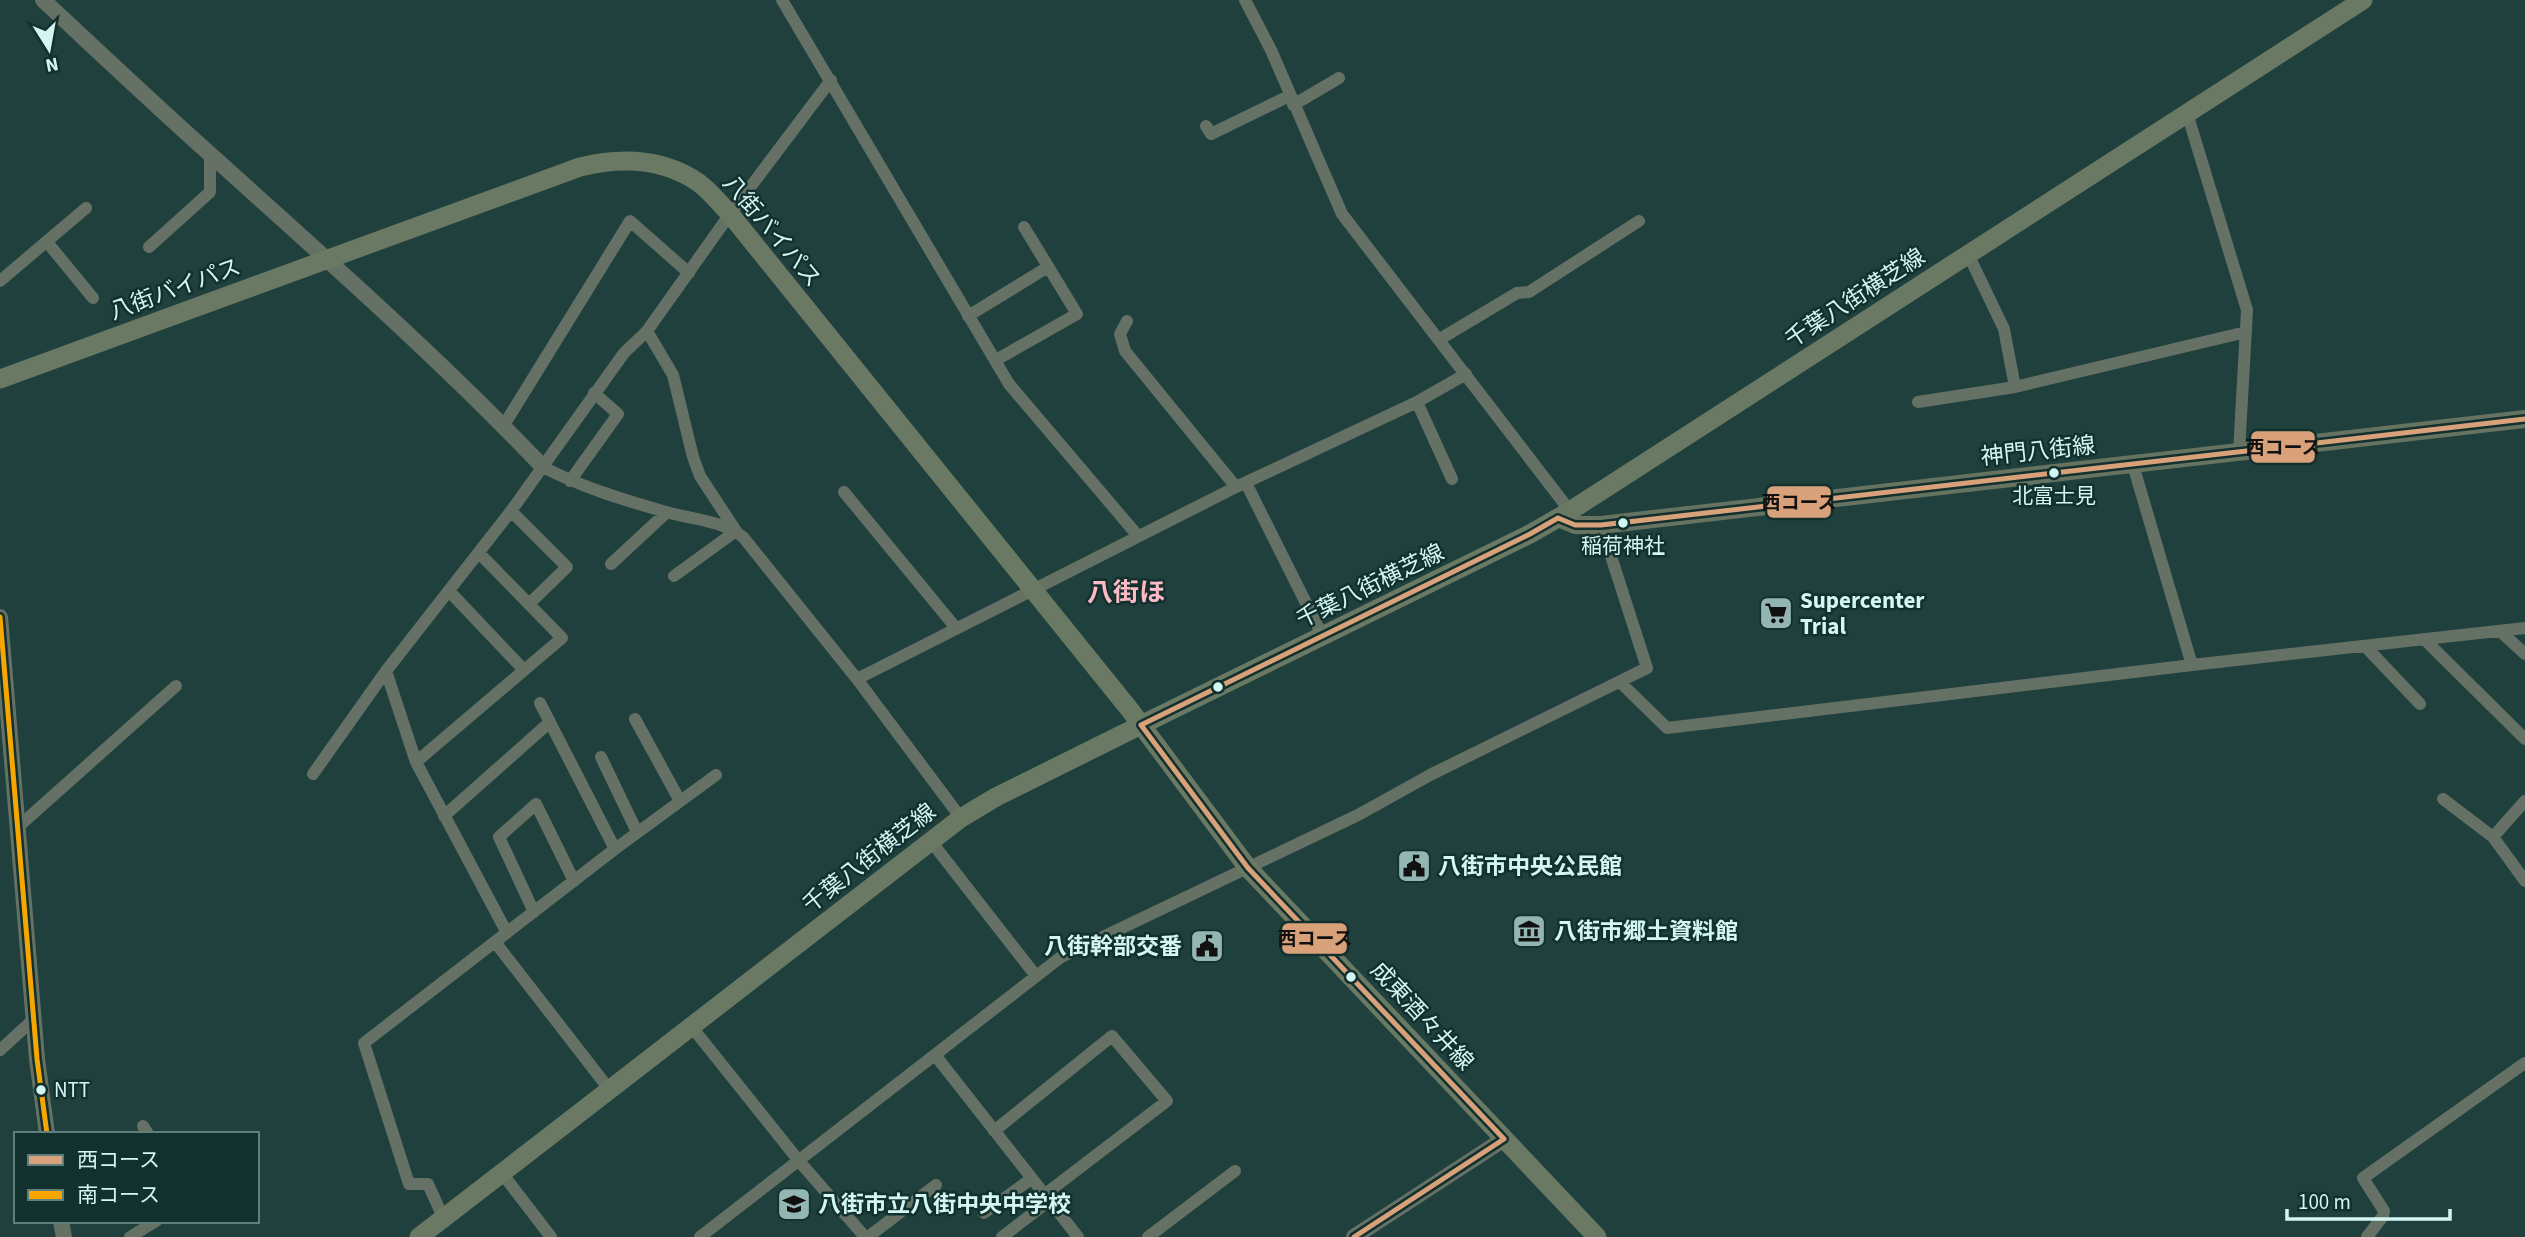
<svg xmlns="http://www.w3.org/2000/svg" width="2525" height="1237" font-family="'Source Sans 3','Noto Sans JP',sans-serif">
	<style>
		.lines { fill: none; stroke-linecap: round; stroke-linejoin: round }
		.minor { stroke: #657164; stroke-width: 12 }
		.tertiary { stroke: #657164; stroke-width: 16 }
		.secondary { stroke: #667360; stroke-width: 18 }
		.primary { stroke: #6a7963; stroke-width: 19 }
		.bus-1-casing { stroke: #11302e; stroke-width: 10 }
		.bus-2-casing { stroke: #11302e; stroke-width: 10 }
		.bus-1 { stroke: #d9a179; stroke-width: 5 }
		.bus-2 { stroke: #f7a600; stroke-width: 5 }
		.bus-dot { fill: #d2f6f2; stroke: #11302e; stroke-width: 2.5 }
		.labels { text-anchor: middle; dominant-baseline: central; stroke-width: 5; stroke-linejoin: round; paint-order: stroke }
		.bus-label { font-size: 21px; fill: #d2f6f2; stroke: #11302e }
		.street-label { font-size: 23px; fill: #d2f6f2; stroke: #11302e }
		.poi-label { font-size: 23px; font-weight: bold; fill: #d2f6f2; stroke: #11302e; text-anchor: start }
		.quarter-label { font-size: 26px; font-weight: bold; fill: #febac4; stroke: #11302e }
		.line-badge { stroke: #11302e; stroke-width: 2.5 }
		.pale-badge-label { font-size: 19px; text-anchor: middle; font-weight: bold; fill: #111 }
	</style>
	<rect width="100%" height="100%" fill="#20403e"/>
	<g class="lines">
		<!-- minor -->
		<path class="minor" d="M782,0L1009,384L1138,536
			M1245,0L1271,50L1342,214L1570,511
			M1293,105L1339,78
			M2187,113L2247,310L2239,452
			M1206,126L1211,134L1289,96
			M47,242L93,298
			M149,247L210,192V154
			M1968,254L2004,329L2015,387
			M0,281L86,208
			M968,316L1048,267
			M1127,321L1120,334L1125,351L1236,487
			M647,331L673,375L693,457L700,476L736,531L674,576
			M1440,339L1517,293L1529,292L1639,221
			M996,360L1077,314L1024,227
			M1417,402L1452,479
			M1918,402L2015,387L2246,332
			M504,425L630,221L689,273
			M2133,465L2192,665
			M543,467C581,487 624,500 666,512C691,519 721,520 743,537L857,679L961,818
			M570,481L618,414L594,393
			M1246,483L1323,637
			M844,492L956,628
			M511,511L567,567L529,604
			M611,564L667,512
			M449,591L524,670
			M2500,631L2525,654
			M2424,639L2525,739
			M2365,646L2420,704
			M386,671L416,762L507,933
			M857,679L1236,487L1417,402L1466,374
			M1620,682L1667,728L2192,665L2525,628
			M540,703L615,849
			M635,719L680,801
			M601,757L637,832
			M416,762L562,638L479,553
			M313,774L386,671L511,511L624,353L647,331L730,214L831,80
			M2443,799L2493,837
			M2525,801L2493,837L2525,881
			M444,816L550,722
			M18,827L176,686
			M930,840L1036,976
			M534,912L499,837L536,804L574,881
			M495,942L609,1089
			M691,1026L799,1161L865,1237
			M0,1050L34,1019
			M935,1055L1078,1237
			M143,1126L148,1134
			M994,1131L1112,1036L1167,1101L1044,1195
			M501,1172L551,1237
			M984,1213L1031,1179
			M443,1217L428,1184H409L364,1043L615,849L716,775
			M130,1237L156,1221
			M700,1237L1061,957L1358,815L1432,774L1647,668L1601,525
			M868,1237L936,1185
			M1002,1237L1049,1201
			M1148,1237L1235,1171
			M2367,1237L2383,1216L2384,1211L2363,1178L2525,1063"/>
		<!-- tertiary -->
		<path class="tertiary" d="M43,0C99,52 154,104 211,155C324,257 438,357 543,467
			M0,617L37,1059L47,1134
			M61,1221L64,1237
			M1354,1237L1504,1139"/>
		<!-- secondary -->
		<path class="secondary" d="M1558,518L1575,525H1601L2525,419"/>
		<!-- primary -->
		<path class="primary" d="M0,379L580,167C621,157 663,158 699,183C710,191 720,204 730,214L1130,710L1248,868L1597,1237
			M419,1237L961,818L996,797L1141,725L1530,534L1570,511L2363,0"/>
		<!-- bus-1 casing -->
		<g class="bus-1-casing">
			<path id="bus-1" d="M1558,518L1575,525H1601L2525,419
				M1141,725L1248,868L1504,1139
				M1141,725L1530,534L1558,518
				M1354,1237L1504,1139"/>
		</g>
		<!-- bus-2 casing -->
		<g class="bus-2-casing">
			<path id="bus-2" d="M0,617L37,1059L47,1134"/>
		</g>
		<!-- bus-1 -->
		<use href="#bus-1" class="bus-1"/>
		<!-- bus-2 -->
		<use href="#bus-2" class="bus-2"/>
	</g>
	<!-- icons -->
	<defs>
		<g id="supermarket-square" transform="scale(1.75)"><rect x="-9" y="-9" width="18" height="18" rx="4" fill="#94b6b3" stroke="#11302e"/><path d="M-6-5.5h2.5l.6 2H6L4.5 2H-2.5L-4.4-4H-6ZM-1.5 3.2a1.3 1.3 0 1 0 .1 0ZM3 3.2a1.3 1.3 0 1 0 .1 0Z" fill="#111"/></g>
		<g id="civic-square" transform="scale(1.75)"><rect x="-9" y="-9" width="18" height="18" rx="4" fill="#94b6b3" stroke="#11302e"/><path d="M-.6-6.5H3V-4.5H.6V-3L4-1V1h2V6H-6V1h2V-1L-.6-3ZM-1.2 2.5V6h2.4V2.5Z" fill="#111"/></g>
		<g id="museum-square" transform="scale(1.75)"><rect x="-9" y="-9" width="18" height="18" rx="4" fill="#94b6b3" stroke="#11302e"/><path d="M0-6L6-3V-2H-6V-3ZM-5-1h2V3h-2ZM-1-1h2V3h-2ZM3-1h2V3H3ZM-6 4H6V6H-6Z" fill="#111"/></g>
		<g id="school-square" transform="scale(1.75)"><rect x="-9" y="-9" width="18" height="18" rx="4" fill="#94b6b3" stroke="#11302e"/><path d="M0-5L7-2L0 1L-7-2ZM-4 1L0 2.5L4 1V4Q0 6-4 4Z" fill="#111"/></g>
	</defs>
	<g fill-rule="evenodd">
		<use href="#supermarket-square" x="1776" y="613"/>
		<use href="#civic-square" x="1414" y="866"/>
		<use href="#museum-square" x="1529" y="931"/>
		<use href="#civic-square" x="1207" y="946"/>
		<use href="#school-square" x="794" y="1204"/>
	</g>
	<!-- markers -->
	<g class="bus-dot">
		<circle cx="2054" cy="473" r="6"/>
		<circle cx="1623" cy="523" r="6"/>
		<circle cx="1218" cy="687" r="6"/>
		<circle cx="1351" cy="977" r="6"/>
		<circle cx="41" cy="1090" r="6"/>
	</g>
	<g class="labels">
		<!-- bus labels -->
		<g class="bus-label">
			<text x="2054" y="496">北富士見</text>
			<text x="1623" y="546">稲荷神社</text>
			<text x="54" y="1090" text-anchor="start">NTT</text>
		</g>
		<!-- street labels -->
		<g class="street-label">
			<text transform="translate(772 231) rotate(50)">八街バイパス</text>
			<text transform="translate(175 289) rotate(-20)">八街バイパス</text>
			<text transform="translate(1855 298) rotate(-33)">千葉八街横芝線</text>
			<text transform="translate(2038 451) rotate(-6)">神門八街線</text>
			<text transform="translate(1370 586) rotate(-26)">千葉八街横芝線</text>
			<text transform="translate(869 858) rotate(-38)">千葉八街横芝線</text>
			<text transform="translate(1422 1016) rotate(47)">成東酒々井線</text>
		</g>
		<!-- poi labels -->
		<g class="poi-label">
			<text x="1800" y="600">Supercenter<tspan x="1800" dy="26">Trial</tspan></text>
			<text x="1438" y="866">八街市中央公民館</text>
			<text x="1554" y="931">八街市郷土資料館</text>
			<text x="1182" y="946" text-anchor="end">八街幹部交番</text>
			<text x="818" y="1204">八街市立八街中央中学校</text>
		</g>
		<!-- quarter labels -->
		<g class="quarter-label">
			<text x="1126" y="592">八街ほ</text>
		</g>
	</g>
	<g class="line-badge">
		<rect x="2250" y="430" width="66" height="34" rx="7" fill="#d9a179"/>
		<rect x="1766" y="485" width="66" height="34" rx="7" fill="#d9a179"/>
		<rect x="1281" y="922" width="67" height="33" rx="7" fill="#d9a179"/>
	</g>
	<g class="pale-badge-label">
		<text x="2283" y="454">西コース</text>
		<text x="1799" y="509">西コース</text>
		<text x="1315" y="945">西コース</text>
	</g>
	<!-- legend -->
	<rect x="14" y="1132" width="245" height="91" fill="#11302e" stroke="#5e7f7c" stroke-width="2"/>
	<rect x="28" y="1155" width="35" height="10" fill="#d9a179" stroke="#5e7f7c" stroke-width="2"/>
	<text x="77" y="1167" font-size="21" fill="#d2f6f2">西コース</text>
	<rect x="28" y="1190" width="35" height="10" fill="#f7a600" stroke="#5e7f7c" stroke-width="2"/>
	<text x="77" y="1202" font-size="21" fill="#d2f6f2">南コース</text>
	<!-- north arrow -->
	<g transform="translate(49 49) rotate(169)" stroke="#11302e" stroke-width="5" paint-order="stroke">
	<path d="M0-5L12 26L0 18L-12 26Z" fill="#d2f6f2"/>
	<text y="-10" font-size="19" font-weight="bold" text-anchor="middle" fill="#d2f6f2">N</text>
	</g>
	<!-- scale -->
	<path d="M2287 1209v10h163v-10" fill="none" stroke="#d2f6f2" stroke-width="3.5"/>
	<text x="2298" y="1209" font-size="21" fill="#d2f6f2" stroke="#11302e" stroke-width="5" paint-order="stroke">100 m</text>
</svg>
